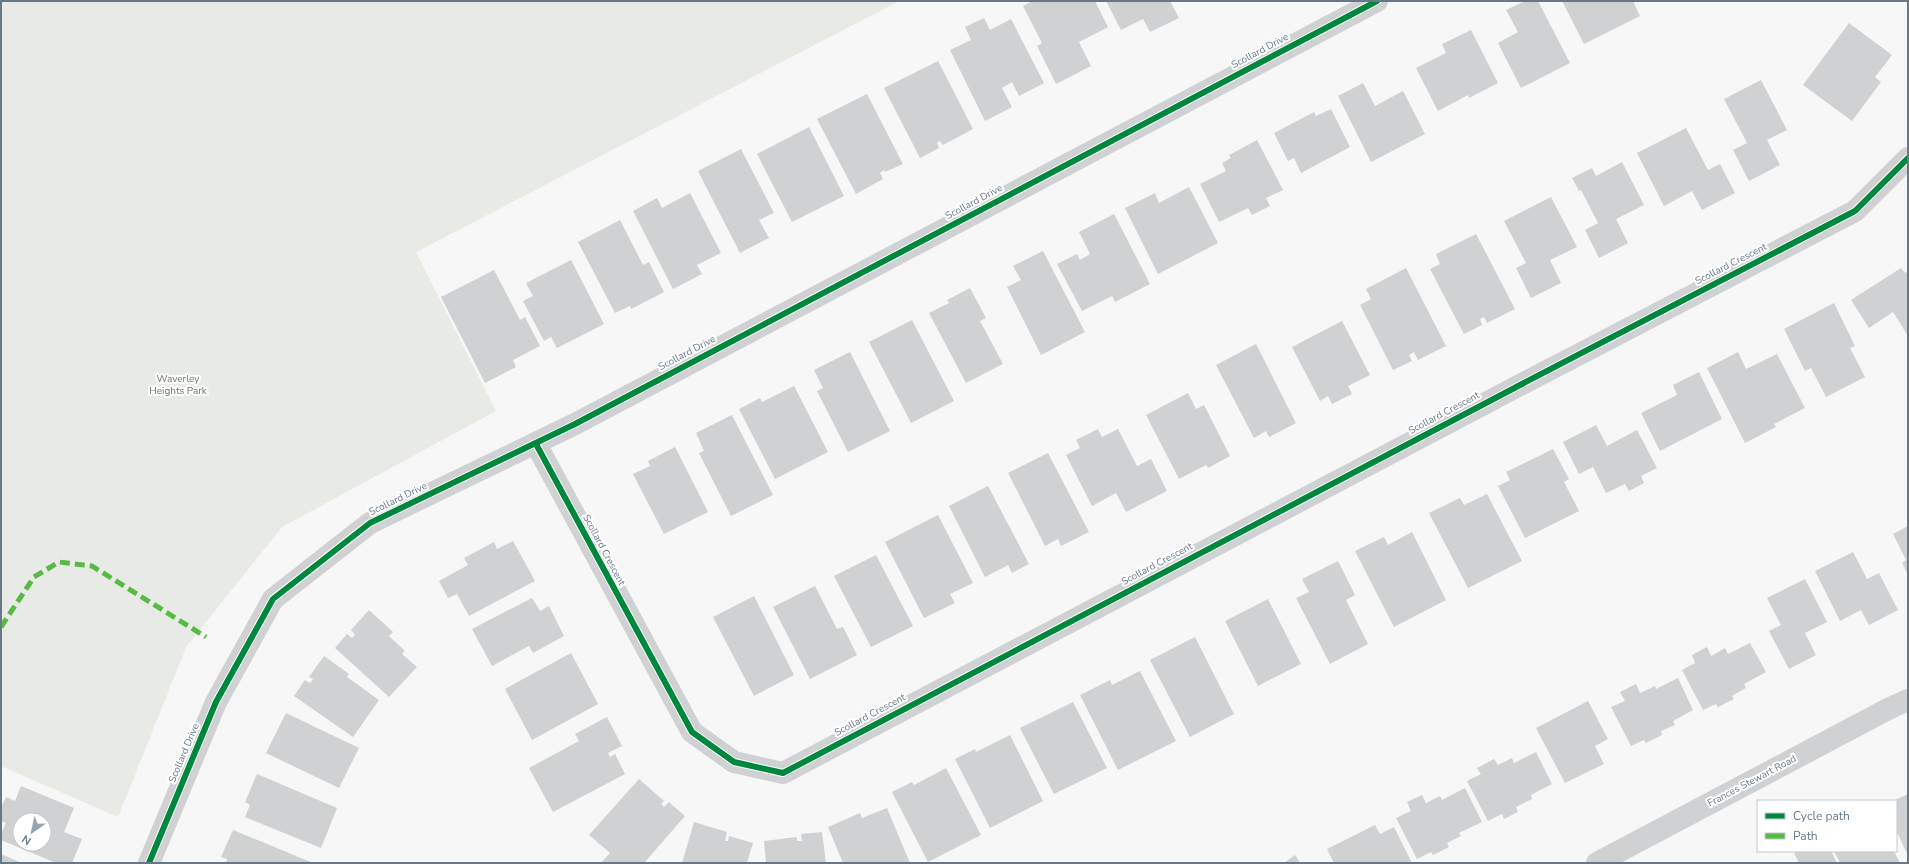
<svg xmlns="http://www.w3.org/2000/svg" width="1909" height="864" font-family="'Nunito Sans',sans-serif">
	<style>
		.green { fill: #e7eae5 }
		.building { fill: #cfd1d2; fill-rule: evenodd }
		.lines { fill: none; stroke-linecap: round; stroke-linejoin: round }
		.street { stroke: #cfd1d2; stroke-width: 22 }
		.quiet { stroke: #58b947; stroke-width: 5; stroke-dasharray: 10 5; stroke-linecap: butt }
		.cycleway-casing { stroke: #fff; stroke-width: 8 }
		.cycleway { stroke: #00873e; stroke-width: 6 }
		.labels { text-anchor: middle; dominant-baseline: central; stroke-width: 4; stroke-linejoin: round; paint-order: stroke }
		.street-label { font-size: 10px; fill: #677987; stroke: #fff }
		.park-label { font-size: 10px; fill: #667962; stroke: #fff }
	</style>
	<rect width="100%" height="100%" fill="#f7f7f7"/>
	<!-- green -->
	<path class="green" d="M1,1H899L416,252L496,411L282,527L186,647L118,817L1,766Z"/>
	<!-- building -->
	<path class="building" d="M1032,1H1095L1108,27L1079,42L1091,66L1056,84L1037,46L1042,43L1023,6Z
		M1106,1H1170L1179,18L1150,32L1143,19L1121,30Z
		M1525,1H1538L1570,63L1521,88L1498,43L1518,32L1506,10Z
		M1562,1H1633L1640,16L1584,44Z
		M984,18L990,30L1011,19L1044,83L1019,96L1012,82L1002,88L1012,107L985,121L950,50L971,40L965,27Z
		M1849,23L1892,55L1875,77L1881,82L1852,121L1803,85Z
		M1471,30L1498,83L1469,98L1468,95L1438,111L1416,68L1446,53L1442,44Z
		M938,61L973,129L943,145L940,141L937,143L939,148L920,158L884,88Z
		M1761,80L1787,130L1767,140L1780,165L1749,181L1733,150L1747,143L1724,99Z
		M1363,83L1375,106L1403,91L1425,134L1371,162L1338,96Z
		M867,94L903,164L885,172L884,170L880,173L883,179L856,194L817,119Z
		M1331,109L1350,147L1301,173L1294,158L1288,161L1274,133L1314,112L1316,116Z
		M809,127L844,196L792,222L757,154Z
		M1686,128L1708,170L1720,164L1735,193L1702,210L1692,191L1664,206L1637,153Z
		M1257,140L1283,190L1266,198L1270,206L1252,215L1248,208L1219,222L1200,184L1226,171L1222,163L1231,158L1229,155Z
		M741,149L774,213L759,220L769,238L740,253L698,171Z
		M1622,162L1644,205L1616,219L1628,243L1599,258L1585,230L1598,223L1581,190L1579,191L1572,178L1592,168L1596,176Z
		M1189,187L1218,243L1158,274L1125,208L1155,193L1159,203Z
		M690,193L721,253L697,265L702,274L673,289L633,211L657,198L662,208Z
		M1551,197L1577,247L1550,260L1561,283L1531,298L1516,268L1526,263L1504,221Z
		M1114,214L1150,284L1115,302L1112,296L1082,311L1057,264L1077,254L1080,260L1090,254L1079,232Z
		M620,220L643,265L649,262L664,292L631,309L630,306L615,313L578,242Z
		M1476,234L1515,309L1487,323L1484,317L1480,319L1482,325L1464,334L1430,269L1440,264L1436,254Z
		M1043,251L1085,332L1041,355L1007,287L1021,280L1013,266Z
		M571,260L604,324L557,348L551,337L544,341L523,301L533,296L526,283Z
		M1406,268L1446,346L1418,360L1414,352L1409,355L1412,361L1393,370L1360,305L1371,299L1366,289Z
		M1901,268L1905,273L1908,271V336L1893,312L1869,328L1851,300Z
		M494,270L520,320L525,317L540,346L513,360L516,367L485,383L441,297Z
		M970,288L986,318L980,321L1003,364L966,383L929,313L949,303L947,300Z
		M1834,303L1855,346L1850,348L1865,377L1826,397L1811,368L1805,371L1784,329Z
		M912,320L954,401L911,423L869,342Z
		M1342,321L1370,375L1348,386L1352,394L1332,404L1328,396L1320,401L1292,347Z
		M1256,344L1296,423L1269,437L1266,431L1254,438L1216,365Z
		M850,352L890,431L848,452L817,391L823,388L814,370Z
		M1738,352L1746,369L1777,354L1805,408L1774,424L1776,427L1745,443L1707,368Z
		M1699,372L1722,419L1660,451L1641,413L1677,395L1673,385Z
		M794,386L828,452L775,479L739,409L760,398L762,402Z
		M1188,393L1196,409L1204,405L1230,456L1208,468L1206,465L1179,479L1146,415Z
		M732,415L773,495L731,516L699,453L704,451L696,433Z
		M1596,425L1607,446L1637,430L1657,468L1641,476L1644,483L1629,491L1625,484L1606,493L1593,467L1579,474L1563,442Z
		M1098,429L1102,437L1118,429L1137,466L1151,459L1167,491L1126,512L1116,493L1092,506L1066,455L1080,448L1076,440Z
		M675,447L708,512L664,534L633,474L650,466L648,461Z
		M1553,449L1569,479L1564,482L1579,511L1525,538L1498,486L1510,480L1506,472Z
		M1048,453L1089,532L1061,546L1058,539L1045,546L1008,473Z
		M988,486L1029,564L1012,573L1008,565L985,577L949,506Z
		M1487,494L1522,561L1468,588L1429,513L1460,498L1464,505Z
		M938,515L973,583L950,594L955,603L924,618L885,542Z
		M1908,526V575L1902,563L1906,560L1893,534Z
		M1412,532L1446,600L1394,627L1355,551L1384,537L1388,545Z
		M513,541L535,581L469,616L457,594L448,598L439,581L468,565L464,558L494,542L497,549Z
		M1853,552L1867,579L1879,573L1898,610L1869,625L1861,610L1840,621L1815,571Z
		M876,555L913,626L871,647L834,576Z
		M1338,561L1355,595L1346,600L1368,644L1330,664L1296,598L1309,592L1302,579Z
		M1805,579L1827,622L1805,633L1816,655L1789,669L1769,631L1781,625L1767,598Z
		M815,586L837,629L843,627L857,655L810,679L773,607Z
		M754,596L794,675L754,696L713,617Z
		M532,598L540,611L549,606L564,636L533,653L529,646L492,666L472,629Z
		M1268,599L1301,664L1258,686L1225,621Z
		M369,610L393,632L389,636L405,651L402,654L417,667L389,697L335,648L347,634L352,638L355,635L351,630Z
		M1195,637L1234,714L1190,737L1150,660Z
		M1750,643L1766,672L1744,684L1746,688L1732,696L1734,699L1718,707L1716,704L1703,710L1682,670L1695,663L1692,655L1707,647L1711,656L1725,648L1728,654Z
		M571,653L598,704L532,740L505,689Z
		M324,656L349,674L347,677L379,700L353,737L294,696L305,680L310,683L313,679L309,677Z
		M1140,671L1176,741L1118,770L1080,695L1110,680L1112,685Z
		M1678,678L1693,710L1673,721L1675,725L1661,731L1662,735L1646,743L1644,740L1631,746L1611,707L1625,701L1620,692L1636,684L1640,693L1655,686L1656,689Z
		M1588,701L1608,739L1595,746L1604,764L1565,783L1536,728Z
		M1073,702L1107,768L1054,794L1020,728Z
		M286,713L359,748L339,788L266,753Z
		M607,717L622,746L608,753L610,757L615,754L625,774L553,812L529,768L579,741L575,734Z
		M1010,735L1043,801L990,828L955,759L975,749L976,752Z
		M1536,752L1552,784L1531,795L1532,799L1516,807L1518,812L1504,819L1502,814L1488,821L1467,781L1481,774L1477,768L1494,759L1498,765L1512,758L1514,763Z
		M946,768L981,835L928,862L892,792L912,782L914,785Z
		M257,774L337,808L321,848L245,817L250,805L245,802Z
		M639,779L664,801L661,804L664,807L669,802L685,816L644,863H601L610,853L589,835Z
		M21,786L74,808L64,832L82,839L72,863H56L1,840V834L6,823L1,821V808L6,797L15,801ZM20,820H44V844H20Z
		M1465,788L1482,822L1459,833L1461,836L1447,843L1449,847L1433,855L1431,852L1417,859L1396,818L1411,811L1407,802L1422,795L1426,803L1440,796L1442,800Z
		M1908,794V856L1896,830V801H1893Z
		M887,808L910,863H843L828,827L860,813L862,818Z
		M694,822L727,832L725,841H728L729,836L753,843L747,863H682Z
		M1375,825L1380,834L1394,827L1412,863H1334L1327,849Z
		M233,830L238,832L313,863H226L227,859L221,857Z
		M822,832L826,863H766L764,841L797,837V841H802L801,834Z
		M1799,851H1831L1837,863H1799L1794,853Z
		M1834,851H1894L1900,863H1840Z
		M1,854L22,863H1Z
		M1295,855L1300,863H1284Z"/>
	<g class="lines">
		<!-- street -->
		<path class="street" d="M536,444L692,732L734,762L783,773L1522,384L1855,211L1908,158
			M149,863L216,702L273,599L370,523L575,424L1377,1
			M1597,863L1890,708L1908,700"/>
		<!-- quiet -->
		<path class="quiet" d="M1,627L34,577L59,562L92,566L206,637"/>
		<!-- cycleway casing -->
		<g class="cycleway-casing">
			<path id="cycleway" d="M536,444L692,732L734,762L783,773L1522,384L1855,211L1908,158
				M149,863L216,702L273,599L370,523L575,424L1377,1"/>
		</g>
		<!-- cycleway -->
		<use href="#cycleway" class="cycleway"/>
	</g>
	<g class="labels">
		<!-- street labels -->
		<g class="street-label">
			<text transform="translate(1260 51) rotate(-28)">Scollard Drive</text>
			<text transform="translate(974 202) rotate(-28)">Scollard Drive</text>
			<text transform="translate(1731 264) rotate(-27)">Scollard Crescent</text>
			<text transform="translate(687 353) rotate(-28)">Scollard Drive</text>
			<text transform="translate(1444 413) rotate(-28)">Scollard Crescent</text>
			<text transform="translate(398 499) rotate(-26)">Scollard Drive</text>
			<text transform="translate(604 550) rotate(62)">Scollard Crescent</text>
			<text transform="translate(1157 564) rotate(-28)">Scollard Crescent</text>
			<text transform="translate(870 715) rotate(-28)">Scollard Crescent</text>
			<text transform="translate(184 753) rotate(-67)">Scollard Drive</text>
			<text transform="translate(1752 781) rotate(-28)">Frances Stewart Road</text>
		</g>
		<!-- park labels -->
		<g class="park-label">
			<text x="178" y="379">Waverley<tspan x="178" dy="12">Heights Park</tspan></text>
		</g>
	</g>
	<!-- border -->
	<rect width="1909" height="864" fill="none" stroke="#677987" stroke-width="4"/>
	<!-- legend -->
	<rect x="1757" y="800" width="140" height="52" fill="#ffffff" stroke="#c2c9cf"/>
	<rect x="1765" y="813" width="20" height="6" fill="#00873e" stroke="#c2c9cf"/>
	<text x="1793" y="820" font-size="12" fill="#677987">Cycle path</text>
	<rect x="1765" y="833" width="20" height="6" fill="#58b947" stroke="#c2c9cf"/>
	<text x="1793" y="840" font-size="12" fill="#677987">Path</text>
	<!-- north arrow -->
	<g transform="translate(32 832) rotate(214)"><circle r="19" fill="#ffffff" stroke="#c2c9cf"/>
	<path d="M0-3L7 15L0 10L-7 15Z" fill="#99a5ae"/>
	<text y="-6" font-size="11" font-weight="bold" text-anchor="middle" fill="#677987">N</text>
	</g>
</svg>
